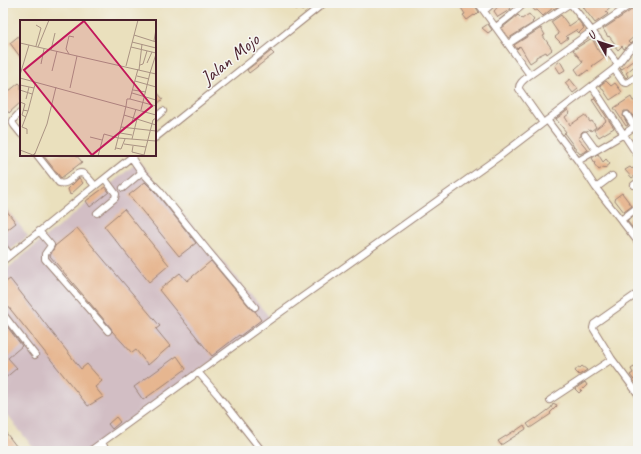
<svg xmlns="http://www.w3.org/2000/svg" width="641" height="454" font-family="Caveat,sans-serif">
	<style>
		.industrial { fill: #d2bec4 }
		.building { fill: #e6b690 }
		.lines { fill: none; stroke-linecap: round; stroke-linejoin: round }
		.minor-casing { stroke: #9a8074; stroke-width: 8 }
		.minor { stroke: #fff; stroke-width: 6 }
		.labels { text-anchor: middle; dominant-baseline: central; stroke-width: 3; stroke-linejoin: round; paint-order: stroke }
		.street-label { font-size: 19px; fill: #4a1f2b; stroke: #f6f6f2 }
		.inset-road { fill: none; stroke: #aa9383; stroke-width: 1 }
		.view { fill: #c2185b; fill-opacity: 0.15; stroke: #c2185b; stroke-width: 2 }
		.inset-edge { fill: none; stroke: #4a1f2b; stroke-width: 2 }
	</style>
	<rect width="100%" height="100%" fill="#f6f6f2"/>
	<filter id="ink" filterUnits="userSpaceOnUse"><feTurbulence type="fractalNoise" baseFrequency=".025" numOctaves="2"/><feDisplacementMap in="SourceGraphic" scale="8" xChannelSelector="R" yChannelSelector="G"/><feConvolveMatrix kernelMatrix="1 2 1 2 8 2 1 2 1" color-interpolation-filters="sRGB"/></filter>
	<filter id="wash" filterUnits="userSpaceOnUse"><feTurbulence type="fractalNoise" baseFrequency=".012" numOctaves="4" result="noise"/><feDisplacementMap in="SourceGraphic" scale="16" xChannelSelector="R" yChannelSelector="G"/><feGaussianBlur stdDeviation="0.9" result="paint"/><feColorMatrix in="noise" values="0 0 0 0 0 0 0 0 0 0 0 0 0 0 0 0 0 1.4 0 .05"/><feComposite in="paint" operator="in"/></filter>
	<g filter="url(#wash)">
		<rect width="100%" height="100%" fill="#eae0bd"/>
		<!-- industrial -->
		<path class="industrial" d="M139,161L271,319L88,451H36L3,410V272Z
			M3,204L28,236L3,256Z"/>
		<g id="blocks">
			<!-- building -->
			<path class="building" d="M294,3H312L302,11L299,7L296,10L292,5Z
				M458,3H473L479,12L475,16L474,15L467,20L463,15L465,14Z
				M501,3H507L511,9L498,17L494,11Z
				M535,3H563L554,9L553,8L543,16L537,10L535,11L531,6Z
				M582,3H616L606,12L608,14L595,23L583,7L585,6Z
				M637,3H638V33L628,42L630,44L624,49L622,46L618,50L614,45L615,44L609,36L608,37L603,29L636,7Z
				M529,14L534,20L532,22L533,23L509,38L502,28L518,15L522,19Z
				M561,15L569,26L578,20L584,28L579,33L576,30L566,36L568,38L561,43L555,37L559,34L551,22Z
				M488,24L492,30L488,33L482,28Z
				M541,28L545,35L543,36L552,49L551,50H552L547,54L546,52L536,57V59L530,63L520,46L517,49L514,45Z
				M21,34V58L10,43Z
				M592,38L599,52L605,57L592,66L593,67L589,71L588,70L580,76L575,69L583,62L573,50Z
				M271,51L274,54L249,73L247,70Z
				M636,60L638,63L626,73L628,76L626,78L620,69L621,68L622,69L631,62Z
				M560,61L565,70L560,73L555,65Z
				M570,79L578,89L573,93L565,83Z
				M606,81L611,86L615,83L622,92L610,100L600,85Z
				M19,83L21,85V102L9,113L3,105V96Z
				M155,90L163,99L155,106Z
				M631,97L633,101L638,100V119L636,120L629,111H624L623,116L628,125L626,126L614,108Z
				M594,98L614,128L599,137L594,130L606,121L592,100Z
				M568,110L570,113L565,117L570,125L585,115L590,122L592,121L596,127L591,131L590,129L587,131H583L581,133V136L578,138L588,150L580,154L573,146V145L564,133L566,132L556,119Z
				M598,154L603,162L606,159L610,164L605,168L604,167L599,170L594,164L595,163L592,158Z
				M43,155H76L82,162L61,178Z
				M638,164V174L632,178L625,170L630,167L632,169Z
				M79,178L83,183L70,195L68,189Z
				M145,182L156,193L196,243L179,256L129,195Z
				M105,187L109,192L90,207L86,201Z
				M622,193L632,206L624,212L614,199Z
				M3,206L16,223L3,233Z
				M124,209L169,265L149,282L104,226Z
				M634,215L638,220V223L636,225L638,227V234L627,221Z
				M77,228L160,326L156,329L170,346L148,365L136,350L132,353L112,331L111,328L50,256L55,246Z
				M211,261L252,310L255,311L261,320L240,336L239,335L212,356L159,290L180,273L187,281Z
				M10,279L81,369L87,364L102,381L95,387L103,397L88,406L3,300V284Z
				M3,321L22,346L8,358L17,368L3,380Z
				M177,356L186,369L143,400L134,387Z
				M582,366L587,370L579,375L575,371L578,367L580,368Z
				M634,367L638,372V376L634,380L630,375L633,373L631,369Z
				M585,382L587,385L579,393L575,389Z
				M553,404L554,405L556,404L557,406L550,413L551,414L530,428L527,424L536,418V419L551,408Z
				M116,417L120,422L112,429L108,424Z
				M524,425L526,429L501,445L498,441L514,431V432Z
				M3,429L20,451H3Z"/>
		</g>
	</g>
	<g filter="url(#ink)">
		<use href="#blocks" fill-opacity="0" stroke="#9a8074" stroke-width="1"/>
		<g class="lines">
			<!-- minor casing -->
			<g class="minor-casing">
				<path id="minor" d="M478,3L530,75
					M570,3L618,64
					M484,11L493,3
					M496,27L510,16L525,3
					M508,44L571,3
					M614,69L623,82L627,83L634,78
					M592,86L636,153
					M21,112C8,123 12,122 21,134
					M627,115L634,126
					M155,118L163,111
					M547,120L578,161L624,134L638,124
					M543,123L519,89C518,83 525,79 530,75L592,31L633,3
					M585,135L596,150
					M155,138L324,3
					M37,155L59,183C71,187 74,169 84,174C88,177 92,182 95,186
					M131,157L140,170L159,190L208,251L255,307
					M578,161L596,188L638,242
					M634,185L638,182
					M123,188L142,172
					M596,188L612,176
					M97,213L115,198L116,194L105,179
					M621,220L638,207
					M39,231L51,245L50,247L45,254V259L108,331
					M3,246L10,255
					M3,261L80,198L134,155
					M638,293L594,324L593,328L612,359L638,394
					M3,314L35,355
					M198,372L217,394L262,451
					M550,400L612,359
					M102,443L107,451
					M90,451L267,322L500,156L614,69L629,50L638,43"/>
			</g>
			<!-- minor -->
			<use href="#minor" class="minor"/>
		</g>
	</g>
	<g class="labels">
		<!-- street labels -->
		<g class="street-label">
			<text transform="translate(230 59) rotate(-39)">Jalan Mojo</text>
		</g>
	</g>
	<!-- overview -->
	<g transform="translate(20 20)">
		<rect width="136" height="136" fill="#eae0bd"/>
		<path class="inset-road" d="M16,5L21,8L16,26M114,15L136,22M134,21L136,9M112,22L136,28M0,23L136,54M18,27L29,0M111,27L136,33M31,30L35,13M49,34L46,29L49,16L54,17M127,43L132,32M21,44L24,29M120,45L123,44L127,31M106,46L118,0M119,50L122,24M32,51L37,31M130,53L136,34M0,55L9,25M117,56L129,59M0,58L136,95M115,61L136,67M0,65L14,68L16,62M50,68L57,36M0,70L12,74M113,70L126,72M112,73L136,80M6,79L9,67M110,79L136,86M0,82L5,84L2,95L6,97M106,86L104,95L136,105M106,86L107,79H110L118,49M3,90L8,91L14,68M121,90L130,53M112,102L116,89M101,107L136,111M100,113L112,115M7,114V109L2,107L8,91M70,117L82,120M112,119L117,99M104,124L126,127M113,126L112,132L124,135L133,100L136,98M96,128L101,129L105,119M0,130L13,135L15,133M95,130L104,95M14,136L27,104L36,67M68,136H82M78,136L84,114L98,118L136,121"/>
		<path class="view" d="M64,1L132,86L72,135L4,50Z"/>
		<rect width="136" height="136" class="inset-edge"/>
	</g>
	<!-- margin -->
	<rect width="641" height="454" fill="none" stroke="#f6f6f2" stroke-width="16"/>
	<!-- north arrow -->
	<g transform="translate(599 42) rotate(309)" stroke="#f6f6f2" stroke-width="3" paint-order="stroke">
	<path d="M0-3L7 15L0 10L-7 15Z" fill="#4a1f2b"/>
	<text y="-6" font-size="11" font-weight="bold" text-anchor="middle" fill="#4a1f2b">U</text>
	</g>
</svg>
